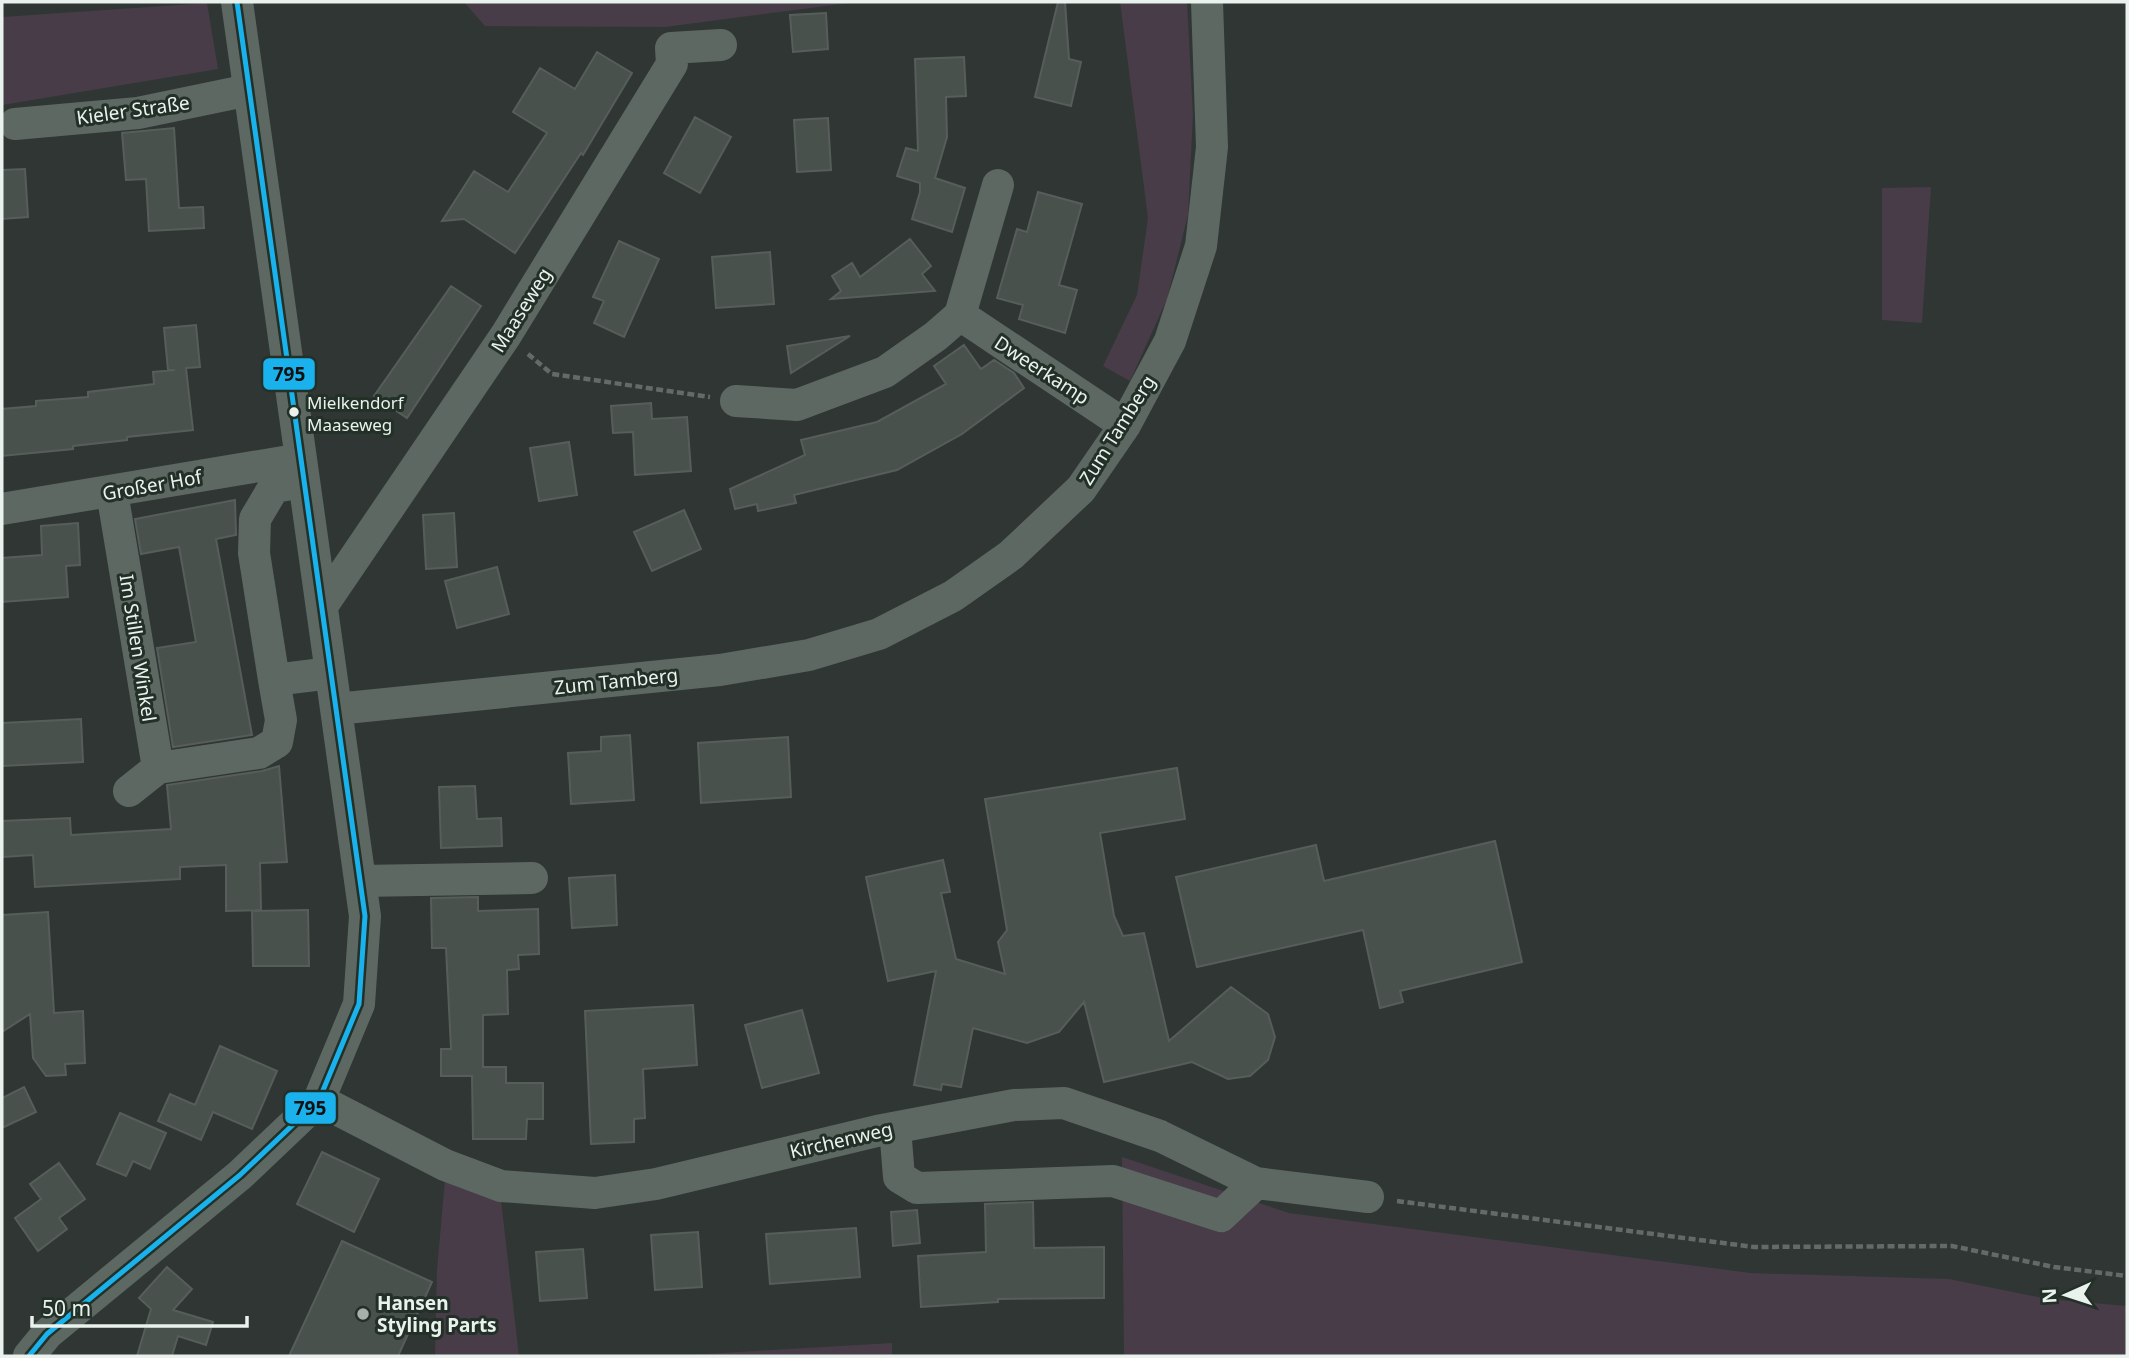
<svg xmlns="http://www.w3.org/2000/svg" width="2129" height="1358" font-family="'Noto Sans',sans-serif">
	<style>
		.green { fill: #473c47 }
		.building { fill: #49514d; stroke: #575d5a; stroke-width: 2 }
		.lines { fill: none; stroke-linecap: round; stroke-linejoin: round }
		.path { stroke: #636b67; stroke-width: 4.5; stroke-dasharray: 7 3.5; stroke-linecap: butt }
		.minor { stroke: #5d6863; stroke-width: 32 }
		.bus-1-casing { stroke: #223028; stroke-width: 10 }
		.bus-1 { stroke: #1ab2ec; stroke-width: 5 }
		.bus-dot { fill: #e9f2ec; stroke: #223028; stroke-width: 2.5 }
		.poi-dot { fill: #a8b0ab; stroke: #223028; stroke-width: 2.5 }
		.labels { text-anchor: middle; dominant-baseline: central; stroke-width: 6; stroke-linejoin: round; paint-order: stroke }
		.bus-label { font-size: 17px; fill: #e9f2ec; stroke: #223028; text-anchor: start }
		.street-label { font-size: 19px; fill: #e9f2ec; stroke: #223028 }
		.poi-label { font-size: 19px; font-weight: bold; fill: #e9f2ec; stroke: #223028; text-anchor: start }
		.line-badge { stroke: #223028; stroke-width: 2.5 }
		.pale-badge-label { font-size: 19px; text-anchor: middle; font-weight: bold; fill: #111 }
	</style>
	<rect width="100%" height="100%" fill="#303633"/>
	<!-- green -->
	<path class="green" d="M464,2H857L665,27L485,26Z
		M1120,2H1187L1193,115L1188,215L1167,299L1130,381L1103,366L1137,295L1148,218Z
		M207,3L218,69L2,105V17Z
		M1931,187L1922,323L1882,320V188Z
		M1122,1157L1289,1213L1751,1273L1949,1279L2048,1299L2127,1306V1356H1124Z
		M445,1179L501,1200L519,1356H435L437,1270Z
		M892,1343V1356H670Z"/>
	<!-- building -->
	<path class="building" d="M1058,2H1065L1069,59L1081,62L1071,106L1035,97Z
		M826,13L828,49L793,52L790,15Z
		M597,52L632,73L583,155L581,153L515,253L464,219L442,221L474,171L508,192L547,133L513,112L540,68L575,89Z
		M964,57L966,96L946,97L947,137L935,178L965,188L952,232L912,219L920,192V183L897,176L906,148L918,151L915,59Z
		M695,117L731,137L700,193L664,173Z
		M828,118L831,170L797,172L794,120Z
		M174,128L179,208L203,207L204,228L149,231L146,179L126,180L122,133Z
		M25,169L28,217L2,219V170Z
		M1038,192L1082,204L1059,285L1077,290L1065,333L1019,319L1023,305L997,298L1017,229L1027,232Z
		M910,239L931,266L922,274L935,291L831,299L841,291L832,276L852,263L860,277Z
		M619,241L659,259L624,337L594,323L604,301L593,297Z
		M770,252L774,304L716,308L712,257Z
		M451,286L481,306L407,418L374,396Z
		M196,325L200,367L186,368L193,430L127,437V440L73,446V449L2,456V409L36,406V401L88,397V392L154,384L153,372L175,370H168L164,328Z
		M850,336L791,373L787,346Z
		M964,345L981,369L994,360L1014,373L1024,388L962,434L897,470L794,495L796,503L758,511L757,504L735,509L730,489L805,455L801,440L877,422L946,384L934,366Z
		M651,403L652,419L687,417L691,471L635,475L633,432L613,433L611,406Z
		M569,442L577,495L539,501L530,448Z
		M235,500L236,535L216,539L252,735L173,747L157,648L196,642L179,547L141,554L135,519Z
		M684,510L701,549L652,571L634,532Z
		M454,513L457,567L426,569L423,515Z
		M78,523L80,565L66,566L68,597L2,602V558L42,555L41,526Z
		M497,567L509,614L457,628L445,581Z
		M81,719L83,762L2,766V723Z
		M630,735L634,800L571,804L568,753L601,751V737Z
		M788,737L791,797L701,803L698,743Z
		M279,766L287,862L260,863L261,910L226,911V865L180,867V879L35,887L33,855L3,857L2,821L70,818L71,835L171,829L167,785L262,771Z
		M1177,768L1185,819L1100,833L1114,916L1123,936L1144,933L1169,1041L1231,987L1268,1014L1275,1037L1268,1060L1250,1076L1228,1079L1192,1062L1104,1082L1084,1002L1059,1032L1027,1043L973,1028L961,1087L942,1084L941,1090L914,1085L936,971L888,981L866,877L943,860L950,892L941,893L956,959L1005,974L998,942L1007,930L985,799Z
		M475,786L477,819L501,818L502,846L441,848L439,787Z
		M1495,841L1522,962L1400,991L1403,1002L1380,1008L1363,930L1197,967L1176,877L1316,845L1324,881Z
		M615,875L617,925L572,928L569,878Z
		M478,897V911L538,909L539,954L518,955L519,969L507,970L508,1014L483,1015V1067H506V1083H543V1119H527L526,1139H473L472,1076H441V1049H451L446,948H432L431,898Z
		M308,910L309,966H253L252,911Z
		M48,912L54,1013L83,1011L85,1063L65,1064L66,1075L46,1076L33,1058L30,1014L2,1032V915Z
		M693,1005L697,1065L643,1069L645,1118L634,1119V1142L591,1144L585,1011Z
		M802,1010L819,1073L762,1088L745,1025Z
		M220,1046L277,1071L252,1129L213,1112L201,1140L158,1121L170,1094L195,1105Z
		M24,1087L36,1112L2,1128V1098Z
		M120,1113L166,1133L150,1169L133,1161L126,1176L97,1164Z
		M322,1152L379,1179L354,1232L297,1204Z
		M59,1163L85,1199L59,1218L67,1229L38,1251L15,1218L41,1199L30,1184Z
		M1033,1202L1034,1248L1104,1247V1298L998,1299V1302L921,1307L918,1256L986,1252L985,1204Z
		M917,1210L920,1243L893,1246L891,1212Z
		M856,1228L860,1277L770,1284L766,1234Z
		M698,1232L702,1287L655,1290L651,1235Z
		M342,1241L432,1282L398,1356H289Z
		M583,1249L587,1298L540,1301L536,1252Z
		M167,1267L192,1289L173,1310L213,1322L206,1345L178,1336L172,1356H137L151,1309L139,1298Z"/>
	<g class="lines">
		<!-- path -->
		<path class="path" d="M528,354L552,374L710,397
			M1397,1201L1754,1247L1952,1246L2054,1267L2127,1276"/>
		<!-- minor -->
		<path class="minor" d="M15,124L138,113L249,90
			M960,315L1125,425
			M736,401L797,405L885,372L936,336L960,315L998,185
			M112,492L158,768L129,791
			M2,509L301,459
			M322,606L506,335L672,64L671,48L721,45
			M274,680L254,553L255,519L274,487L304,482
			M336,709L720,670L809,655L879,634L953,596L1011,555L1081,489L1125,425L1170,341L1201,246L1212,147L1207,2
			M158,768L259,753L277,742L281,720L274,680L331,673
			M360,881L532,878
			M319,1100L445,1165L501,1186L595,1193L656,1184L877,1131L1014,1105L1064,1103L1160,1136L1256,1183L1368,1197
			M895,1128L899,1177L917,1188L1113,1181L1221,1216L1256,1183
			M29,1356L47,1334L240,1175L319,1100L359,1004L365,916L237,2"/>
		<!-- bus-1 casing -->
		<g class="bus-1-casing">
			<path id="bus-1" d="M29,1356L47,1334L240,1175L319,1100L359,1004L365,916L237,2"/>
		</g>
		<!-- bus-1 -->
		<use href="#bus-1" class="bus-1"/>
	</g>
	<!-- markers -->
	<circle class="bus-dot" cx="294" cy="412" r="6"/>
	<circle class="poi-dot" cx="363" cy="1314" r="7"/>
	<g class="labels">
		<!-- bus labels -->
		<g class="bus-label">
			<text x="307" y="402">Mielkendorf<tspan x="307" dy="22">Maaseweg</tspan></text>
		</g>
		<!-- street labels -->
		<g class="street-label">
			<text transform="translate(133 110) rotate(-8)">Kieler Straße</text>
			<text transform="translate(521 310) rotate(-58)">Maaseweg</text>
			<text transform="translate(1042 370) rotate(33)">Dweerkamp</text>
			<text transform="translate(1117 430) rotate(-58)">Zum Tamberg</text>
			<text transform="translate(152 485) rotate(-10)">Großer Hof</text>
			<text transform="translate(138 648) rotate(81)">Im Stillen Winkel</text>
			<text transform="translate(616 681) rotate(-6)">Zum Tamberg</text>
			<text transform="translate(841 1140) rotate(-13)">Kirchenweg</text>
		</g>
		<!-- poi labels -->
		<g class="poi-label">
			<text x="377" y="1303">Hansen<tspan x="377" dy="22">Styling Parts</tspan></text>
		</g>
	</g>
	<g class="line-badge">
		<rect x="262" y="357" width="54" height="34" rx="7" fill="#1ab2ec"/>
		<rect x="284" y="1091" width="53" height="34" rx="7" fill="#1ab2ec"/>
	</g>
	<g class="pale-badge-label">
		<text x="289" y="381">795</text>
		<text x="310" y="1115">795</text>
	</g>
	<!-- border -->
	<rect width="2129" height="1358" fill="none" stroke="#e9f2ec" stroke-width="7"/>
	<!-- north arrow -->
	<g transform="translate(2066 1295) rotate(267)" stroke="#223028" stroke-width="5" paint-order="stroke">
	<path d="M0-5L12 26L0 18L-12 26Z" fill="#e9f2ec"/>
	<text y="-10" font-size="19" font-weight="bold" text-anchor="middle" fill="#e9f2ec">N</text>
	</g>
	<!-- scale -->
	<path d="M32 1316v10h215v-10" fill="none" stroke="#e9f2ec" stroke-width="3.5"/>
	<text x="42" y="1316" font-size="21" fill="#e9f2ec" stroke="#223028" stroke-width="5" paint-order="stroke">50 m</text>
</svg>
